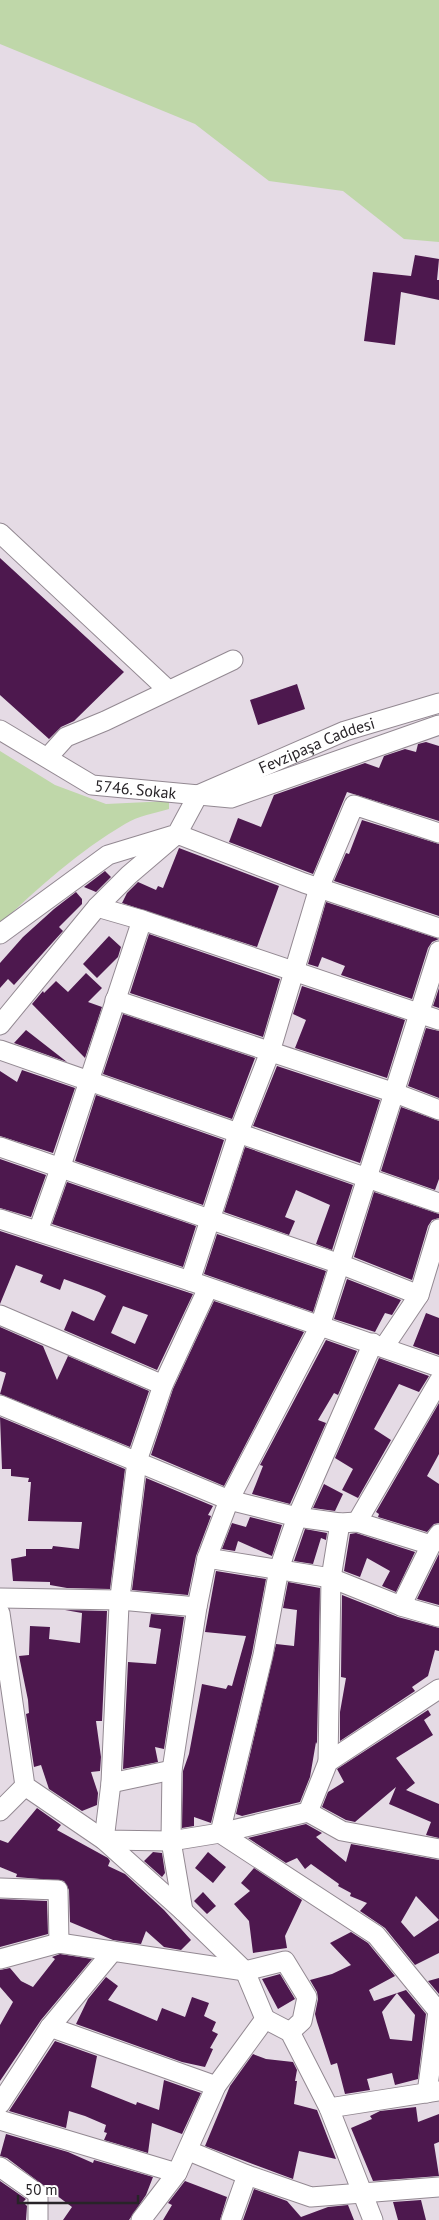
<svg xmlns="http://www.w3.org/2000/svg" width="439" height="2220" font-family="'PT Sans',sans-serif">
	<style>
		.green { fill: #bfd7a9 }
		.building { fill: #4d184e; fill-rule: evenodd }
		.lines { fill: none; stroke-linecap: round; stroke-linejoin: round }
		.minor-casing { stroke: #938992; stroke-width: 21 }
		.minor { stroke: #fff; stroke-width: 19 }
		.labels { text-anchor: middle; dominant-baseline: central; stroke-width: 5; stroke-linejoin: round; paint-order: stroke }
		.street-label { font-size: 16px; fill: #282428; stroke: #fff }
	</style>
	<rect width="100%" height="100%" fill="#e5dbe5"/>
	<!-- green -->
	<path class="green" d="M0,0H439V242L404,239L343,191L269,181L195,124L0,44Z
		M0,751L55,785L106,804L169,801V809C155,813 138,816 125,824C79,851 39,887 0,924Z"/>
	<!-- building -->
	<path class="building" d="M415,255L439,259L437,280H439V300L401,292L395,345L364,341L373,272L411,276Z
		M0,558L124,672L74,721L61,727L49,739L0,695Z
		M297,684L305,709L258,725L250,700Z
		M426,742L439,746V821L347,792L313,874L229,842L238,818L261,827L274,795L365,763L379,768L384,756L405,749L416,752L418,744Z
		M362,820L439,844V916L334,881L346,853L349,854Z
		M179,848L279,886L257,947L122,903L127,893L138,882L156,890L158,886L163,888Z
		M105,871L111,877L96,892L84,887Z
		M76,892L82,899V904L59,927L63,931L14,985L8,979L0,988V963L23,937L54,909Z
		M326,902L439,939L432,942L428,948L412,999L341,975L345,966L322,957L318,967L308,964Z
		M149,934L280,979L263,1037L130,993Z
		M109,936L121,947L118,957L97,978L83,964Z
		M86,973L102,988L88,1002L102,1007L85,1058L32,1004L43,991L44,993L56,981L68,992Z
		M302,986L405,1020L387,1078L295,1048L306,1020L293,1014Z
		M439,988V1008L433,1006Z
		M123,1014L255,1058L232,1119L103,1074Z
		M426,1028L439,1031V1098L408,1086Z
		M26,1030L67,1062L14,1043Z
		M277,1066L380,1100L360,1163L253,1126Z
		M22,1070L75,1088L53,1153L0,1136V1071L17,1082Z
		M96,1095L224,1140L203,1205L75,1161Z
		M401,1107L439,1121V1179L435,1190L381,1171Z
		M245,1147L353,1185L332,1250L316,1244L330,1205L296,1190L285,1217L295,1221L289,1235L224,1212Z
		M0,1159L46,1175L31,1217L0,1208Z
		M67,1182L196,1226L183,1267L52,1224Z
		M374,1192L439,1214V1218L432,1220L428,1226L412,1280L354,1257Z
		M0,1231L193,1294L157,1370L64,1330L72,1311L94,1321L106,1296L99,1292L64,1279L60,1290L40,1282L43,1275L16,1265L0,1304ZM123,1306L148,1315L135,1344L111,1333Z
		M217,1234L326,1271L313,1312L204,1274Z
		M347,1279L401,1300L392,1315L385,1313L375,1332L334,1319Z
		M214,1301L304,1332L224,1486L151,1455L173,1389Z
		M426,1313L439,1318V1355L413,1346Z
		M0,1327L43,1346L57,1380L68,1356L149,1391L130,1447L0,1394L6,1373L0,1371Z
		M326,1340L357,1351L338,1395L334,1393L318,1420L326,1423L290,1504L252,1494L263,1466L260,1465Z
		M379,1358L429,1376L419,1392L399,1384L374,1429L391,1440L358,1498L342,1490L353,1469L335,1458Z
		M439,1403V1454L427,1476L439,1484V1523L434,1524L427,1532L378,1517L379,1514L376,1512Z
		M0,1417L125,1469L110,1589L67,1588L50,1585V1582L13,1581L11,1559L26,1556V1549H52L53,1546L79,1549L82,1522L28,1521L31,1482H28L29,1478L11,1476V1469H2Z
		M146,1478L213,1506L208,1515L211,1516L196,1556L188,1595L132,1590Z
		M324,1484L343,1494L335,1511L313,1508Z
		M250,1517L282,1525L272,1556L238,1541L235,1551L222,1549L232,1523L246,1527Z
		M305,1529L327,1533L326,1540L321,1538L313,1564L294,1561Z
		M356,1533L415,1552L396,1592L382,1586L390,1571L367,1558L360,1577L344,1571L350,1534Z
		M439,1554V1605L417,1599Z
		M216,1571L266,1579L252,1653L211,1823L194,1817V1826L182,1828L183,1771L189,1754L202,1684L226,1689L228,1685L232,1686L246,1636L205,1632Z
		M288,1582L320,1588L317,1744L316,1742L310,1777L300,1802L242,1816L236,1814L276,1644L294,1646L297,1610L283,1608Z
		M342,1595L398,1617L439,1628V1651L435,1650L428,1676L412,1687L415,1691L340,1741V1712L346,1678L341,1677Z
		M65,1610L107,1611L102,1721H96L101,1757L100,1771L91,1772L98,1793L97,1805L82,1811L49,1789L41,1765L34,1767L26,1714L29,1713L28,1700L19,1656L29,1655L30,1626L50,1627L49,1639L80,1643L82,1613Z
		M151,1614L184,1617L164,1749L155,1747L158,1762L123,1769L128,1662L156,1664L161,1629L149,1627Z
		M428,1710L431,1715L424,1720L433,1735L396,1758L415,1783L406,1790L439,1804V1838L426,1835L431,1822L389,1804L396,1787L355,1822L346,1820L322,1807L328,1792L344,1782L337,1769Z
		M37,1808L61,1825L57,1830L108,1858L110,1861L108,1866L125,1874L164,1910L191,1940L181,1950L164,1947L146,1931L141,1944L113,1940L70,1922L69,1890L64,1881L16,1877L17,1874L0,1867V1840L8,1843Z
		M306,1824L322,1833L316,1837L346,1862L351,1844L439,1860V1953L415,1965L385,1928L360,1911L367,1903L350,1896L351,1893L338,1886L339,1884L311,1864L305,1869L297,1858L286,1863L248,1838ZM416,1896L439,1920L414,1937L401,1922Z
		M153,1852L162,1853L165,1873L162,1877L144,1861Z
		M208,1852L226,1867L213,1883L195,1868Z
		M254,1868L302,1900L285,1936L287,1948L253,1953L249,1921L234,1904L250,1891L241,1883Z
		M203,1892L216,1906L207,1914L194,1901Z
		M0,1899L47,1901L48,1934L0,1947Z
		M351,1932L368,1943L395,1976L369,1990L374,2001L406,1990L426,2014L418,2079L395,2085L392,2073L367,2079L370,2090L345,2094L337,2063L331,2065L317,2022L315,2014L318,1999L317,1992L310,1980L332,1974L351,1965L330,1943ZM397,1993L415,2015L412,2041L390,2039L382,2012Z
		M60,1954L92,1959L41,2020L0,2081V2025L13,2002L0,1987V1970L10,1968L21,1981L33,1987L55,1959L52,1957Z
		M280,1974L295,1999L278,2009L262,1979Z
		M106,1977L118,1986L108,2000L157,2021L162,2008L185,2017L192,1997L209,2003L204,2016L216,2022L212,2031L218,2034L210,2048L213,2049L205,2067L182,2062L76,2024L88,1999Z
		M439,1978V1994L428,1981Z
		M55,2041L97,2056L91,2087L136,2105L137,2102L159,2110L164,2080L201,2093L182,2134L152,2123L148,2153L104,2140L107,2133L104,2132L106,2125L85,2116L69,2111L66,2128L9,2111Z
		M253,2054L266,2059L293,2062L297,2070L295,2081H297L294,2104L317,2110L336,2159L299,2151L293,2179L205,2146L230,2086Z
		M416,2107L418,2122L439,2114V2142L434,2144L439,2176L373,2181L351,2128L372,2119L370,2116L380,2111Z
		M6,2134L68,2152L93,2163L94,2160L153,2177L146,2195L129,2220H63L72,2207L7,2158L0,2156Z
		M0,2181L26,2199L23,2202L27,2206L26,2220H0Z
		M185,2181L227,2197L220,2220H163L172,2205L168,2203Z
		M254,2189L287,2201L301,2217L328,2207L348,2205L354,2220H243Z
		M421,2200L426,2220H398L393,2202Z"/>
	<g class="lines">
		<!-- minor casing -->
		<g class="minor-casing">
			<g id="minor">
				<path d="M0,533L168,690"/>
				<path id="s1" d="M0,730L92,785L231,798L439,725"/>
				<path d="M48,757L66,737L105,721L233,660"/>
				<path d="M97,907L142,920L439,1020"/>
				<path id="s2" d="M0,934L108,855L177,834L198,795L345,731L439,703"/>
				<path d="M115,1000L395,1093L439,1110"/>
				<path d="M0,1025L97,907L129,875L177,834L304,883L439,928"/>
				<path d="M0,1050L439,1203"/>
				<path d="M0,1147L340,1264L419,1295"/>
				<path d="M0,1219L190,1281L439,1367"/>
				<path d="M38,1231L60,1169L142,920"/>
				<path d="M190,1281L238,1134L270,1052L319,888L354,805L439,833"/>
				<path d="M208,1288L163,1385L137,1461L119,1605L111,1783L104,1840L171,1841L220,1833L308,1812L328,1762L439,1689"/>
				<path d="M0,1315L163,1385"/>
				<path d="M373,1343L297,1517L279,1569L263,1655L220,1833L376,1935L438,2011L427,2093"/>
				<path d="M384,1347L419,1295L439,1229"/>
				<path d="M0,1405L229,1500L297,1517L340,1523L357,1522L431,1545"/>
				<path d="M357,1522L439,1381"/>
				<path d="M207,1558L331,1578L401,1606L439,1617"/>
				<path d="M0,1598L120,1600L197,1607"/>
				<path d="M401,1606L431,1545L439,1534"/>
				<path d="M0,1613L25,1786L104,1840L183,1911L245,1971L265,2019"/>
				<path d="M328,1762L331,1578L340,1523"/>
				<path d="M111,1783L172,1770"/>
				<path d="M0,1811L25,1786"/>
				<path d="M308,1812L342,1831L439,1849"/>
				<path d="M0,1888L58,1890L59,1943"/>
				<path d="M183,1911L171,1841L172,1770L197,1607L207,1558L229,1500L320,1326L439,951"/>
				<path d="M0,1959L59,1943L245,1971L285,1961L307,1997L302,2021L290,2032"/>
				<path d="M50,2027L216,2086"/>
				<path d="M0,2104L50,2027L113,1951"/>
				<path d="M329,2108L438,2091"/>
				<path d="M0,2120L177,2173"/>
				<path d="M189,2151L247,2175L311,2197L439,2187"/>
				<path d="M0,2167L38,2194V2220"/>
				<path d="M141,2220L177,2173L216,2086L265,2019L290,2032L329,2108L373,2220"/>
				<path d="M231,2220L247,2175"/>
			</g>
		</g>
		<!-- minor -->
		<use href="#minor" class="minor"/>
	</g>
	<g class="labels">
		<!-- street labels -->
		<g class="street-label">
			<text stroke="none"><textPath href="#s2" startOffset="379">Fevzipaşa Caddesi</textPath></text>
			<text stroke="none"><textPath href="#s1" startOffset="151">5746. Sokak</textPath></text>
		</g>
	</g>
	<!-- scale -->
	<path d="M18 2195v8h120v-8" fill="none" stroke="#282428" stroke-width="2.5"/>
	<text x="25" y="2195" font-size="15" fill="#282428" stroke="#ffffff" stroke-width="4" paint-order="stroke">50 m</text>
</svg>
